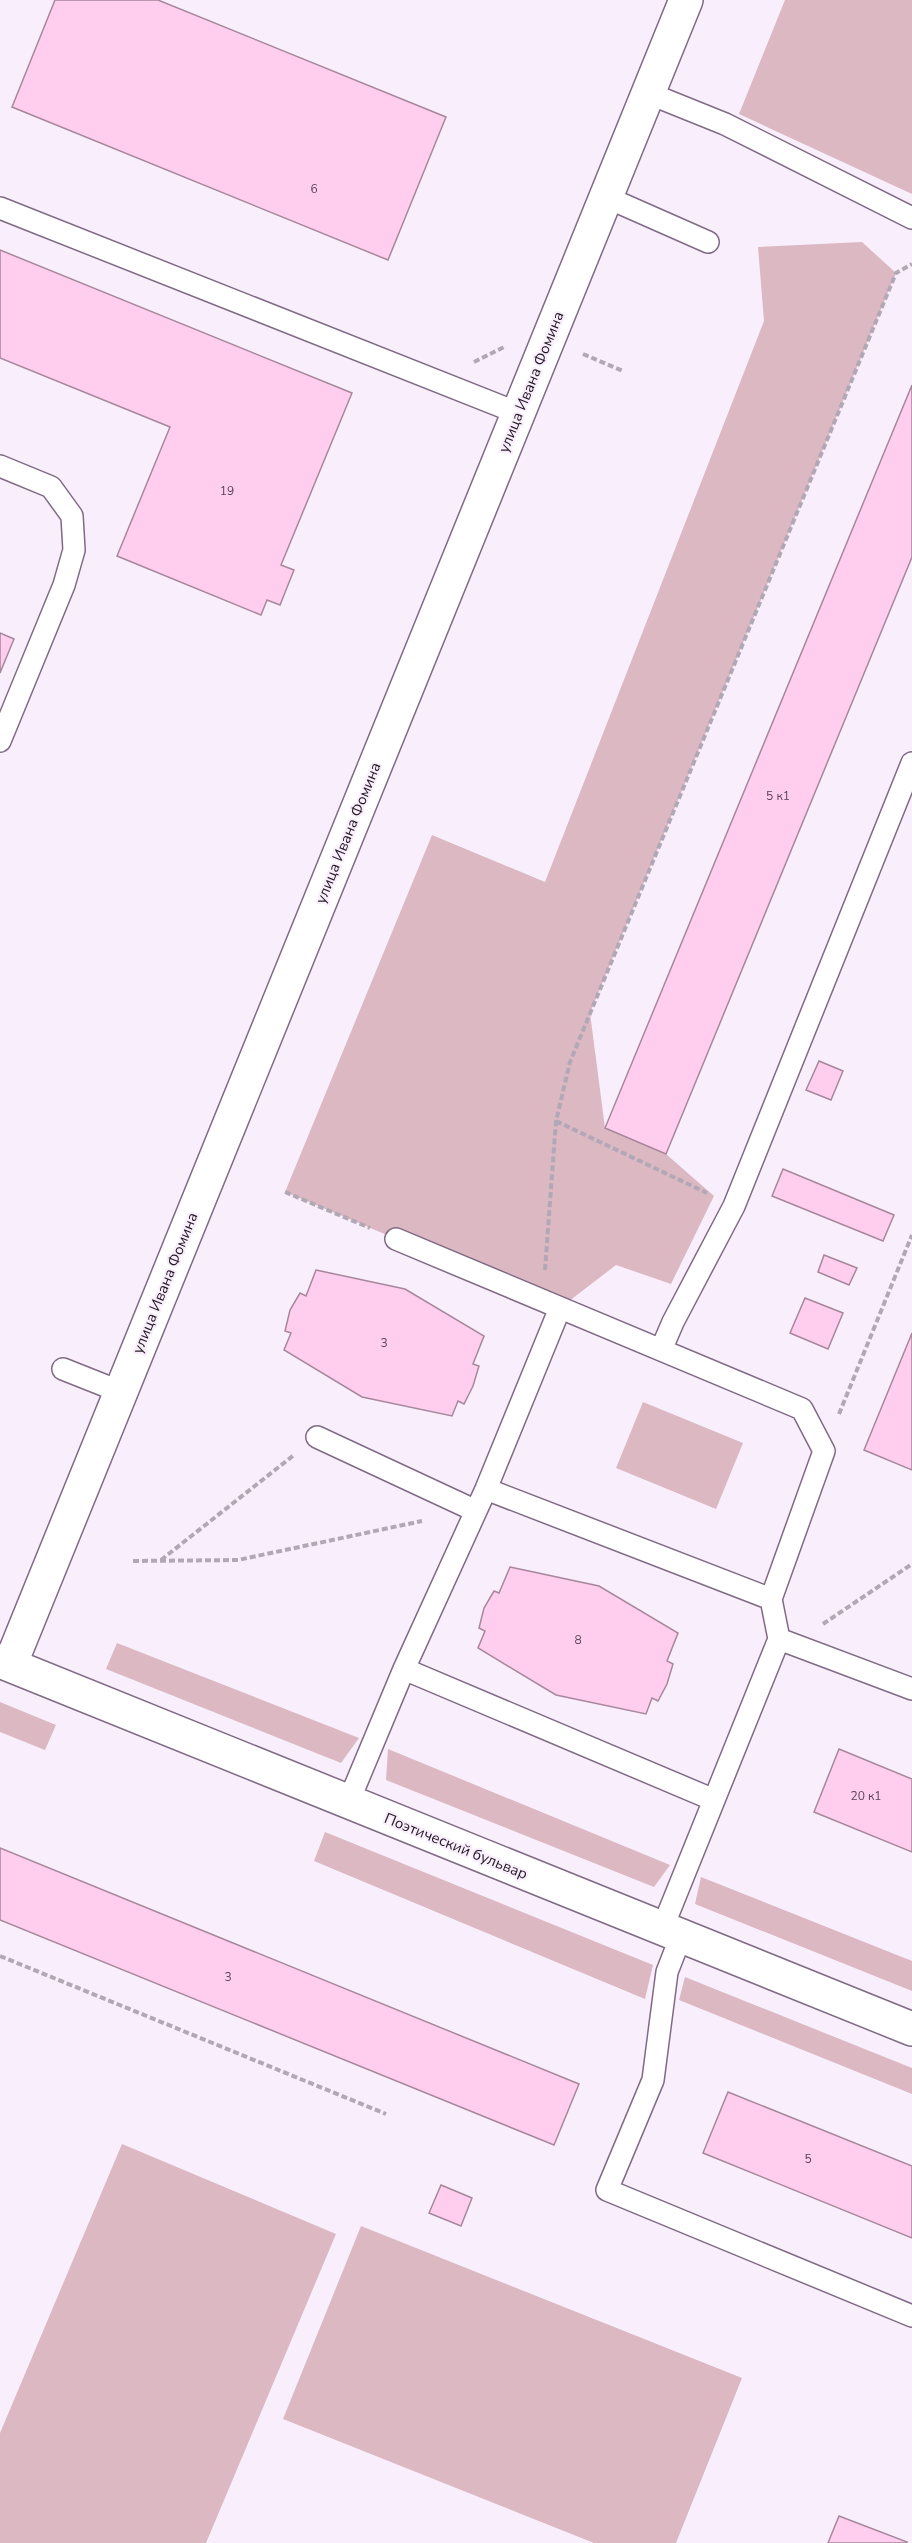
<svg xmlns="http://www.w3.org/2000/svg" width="912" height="2543" font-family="'Nunito Sans',sans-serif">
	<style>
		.green { fill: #dbb8c2 }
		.building { fill: #ffceee; stroke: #a7879c; stroke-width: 1.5 }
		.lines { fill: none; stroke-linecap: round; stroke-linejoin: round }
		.service-casing { stroke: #806a86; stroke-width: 24 }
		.minor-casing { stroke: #806a86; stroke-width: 36 }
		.path { stroke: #b2a8b5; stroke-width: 4; stroke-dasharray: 6 3; stroke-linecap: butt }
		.service { stroke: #fff; stroke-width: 21 }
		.minor { stroke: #fff; stroke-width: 33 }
		.labels { text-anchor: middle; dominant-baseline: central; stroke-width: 4.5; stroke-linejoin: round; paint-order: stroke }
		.number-label { font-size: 12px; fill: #594656 }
		.street-label { font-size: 15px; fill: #221924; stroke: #f9effc }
	</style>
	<rect width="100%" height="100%" fill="#f9effc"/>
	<!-- green -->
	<path class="green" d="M785,0H912V194L739,114Z
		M862,242L896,273L590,1013L605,1128L666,1154L714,1196L671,1284L616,1265L560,1308L285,1192L432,835L545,882L764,321L758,247Z
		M643,1402L743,1443L716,1509L616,1468Z
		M117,1643L359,1738L341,1763L106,1669Z
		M0,1702L56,1725L45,1750L0,1732Z
		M388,1749L670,1865L654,1887L386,1780Z
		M325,1832L653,1965L645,1999L314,1861Z
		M701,1877L912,1961V1991L695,1904Z
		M685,1977L912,2068V2094L679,2000Z
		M122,2144L336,2234L206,2543H0V2433Z
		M361,2226L742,2378L676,2543H594L283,2419Z"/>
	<!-- building -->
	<path class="building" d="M55,0H158L446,117L388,260L12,107Z
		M0,250L352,393L281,565L294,570L280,605L267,600L261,615L117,556L170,427L0,358Z
		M912,385V557L666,1154L605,1128Z
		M0,633L14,639L0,673Z
		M819,1061L843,1071L831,1100L806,1090Z
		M783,1169L894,1215L883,1241L772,1196Z
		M824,1255L857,1268L849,1285L818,1272Z
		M316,1270L405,1289L484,1336L473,1364L479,1366L473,1386L464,1404L458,1401L452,1416L362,1397L284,1350L291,1333L285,1331L290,1310L300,1293L306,1296Z
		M805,1298L843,1313L828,1349L790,1333Z
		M912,1333V1470L864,1450Z
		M510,1567L599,1586L678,1633L667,1661L673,1664L667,1684L658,1701L652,1698L646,1714L556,1695L478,1648L485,1631L479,1628L484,1608L494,1591L499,1593Z
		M839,1749L912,1779V1852L814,1812Z
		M0,1848L579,2084L554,2145L0,1920Z
		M728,2092L912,2166V2238L703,2153Z
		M441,2185L472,2198L461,2226L429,2213Z
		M839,2516L907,2542L906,2543H828Z"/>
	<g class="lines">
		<!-- service casing -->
		<g class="service-casing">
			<path id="service" d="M648,93L725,124L912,218
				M606,197L708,242
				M0,208L518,413
				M0,466L51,487L72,516L74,550L64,585L0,741
				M396,1239L802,1409L824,1451L771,1599L486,1489
				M661,1350L673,1322L734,1206L912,763
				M63,1369L121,1392
				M317,1437L476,1511
				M779,1639L912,1689
				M404,1669L714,1800
				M348,1803L404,1669L486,1489L560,1308
				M662,1929L779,1639L771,1599
				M681,1936L667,1972L653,2080L607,2190L912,2316"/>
		</g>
		<!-- minor casing -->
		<g class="minor-casing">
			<path id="minor" d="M0,1661L912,2029
				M10,1665L686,0"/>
		</g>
		<!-- path -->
		<path class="path" d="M583,354L623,371
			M474,362L504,347
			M556,1121L707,1193
			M285,1192L370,1228
			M545,1270L556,1121L570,1062L896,273L912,264
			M839,1414L912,1235
			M161,1560L294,1455
			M133,1561L238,1560L422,1521
			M823,1624L912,1564
			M0,1956L386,2114"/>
		<!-- service -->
		<use href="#service" class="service"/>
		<!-- minor -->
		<use href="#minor" class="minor"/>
	</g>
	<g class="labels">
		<!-- number labels -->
		<g class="number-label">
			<text x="314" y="189">6</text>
			<text x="227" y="491">19</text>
			<text x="778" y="796">5 к1</text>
			<text x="384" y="1343">3</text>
			<text x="578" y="1640">8</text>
			<text x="866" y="1796">20 к1</text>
			<text x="228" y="1977">3</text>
			<text x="808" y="2159">5</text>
		</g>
		<!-- street labels -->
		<g class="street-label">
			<text transform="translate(531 382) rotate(-68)">улица Ивана Фомина</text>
			<text transform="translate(348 833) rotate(-68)">улица Ивана Фомина</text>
			<text transform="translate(165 1283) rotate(-68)">улица Ивана Фомина</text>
			<text transform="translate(456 1846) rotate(22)">Поэтический бульвар</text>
		</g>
	</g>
</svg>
